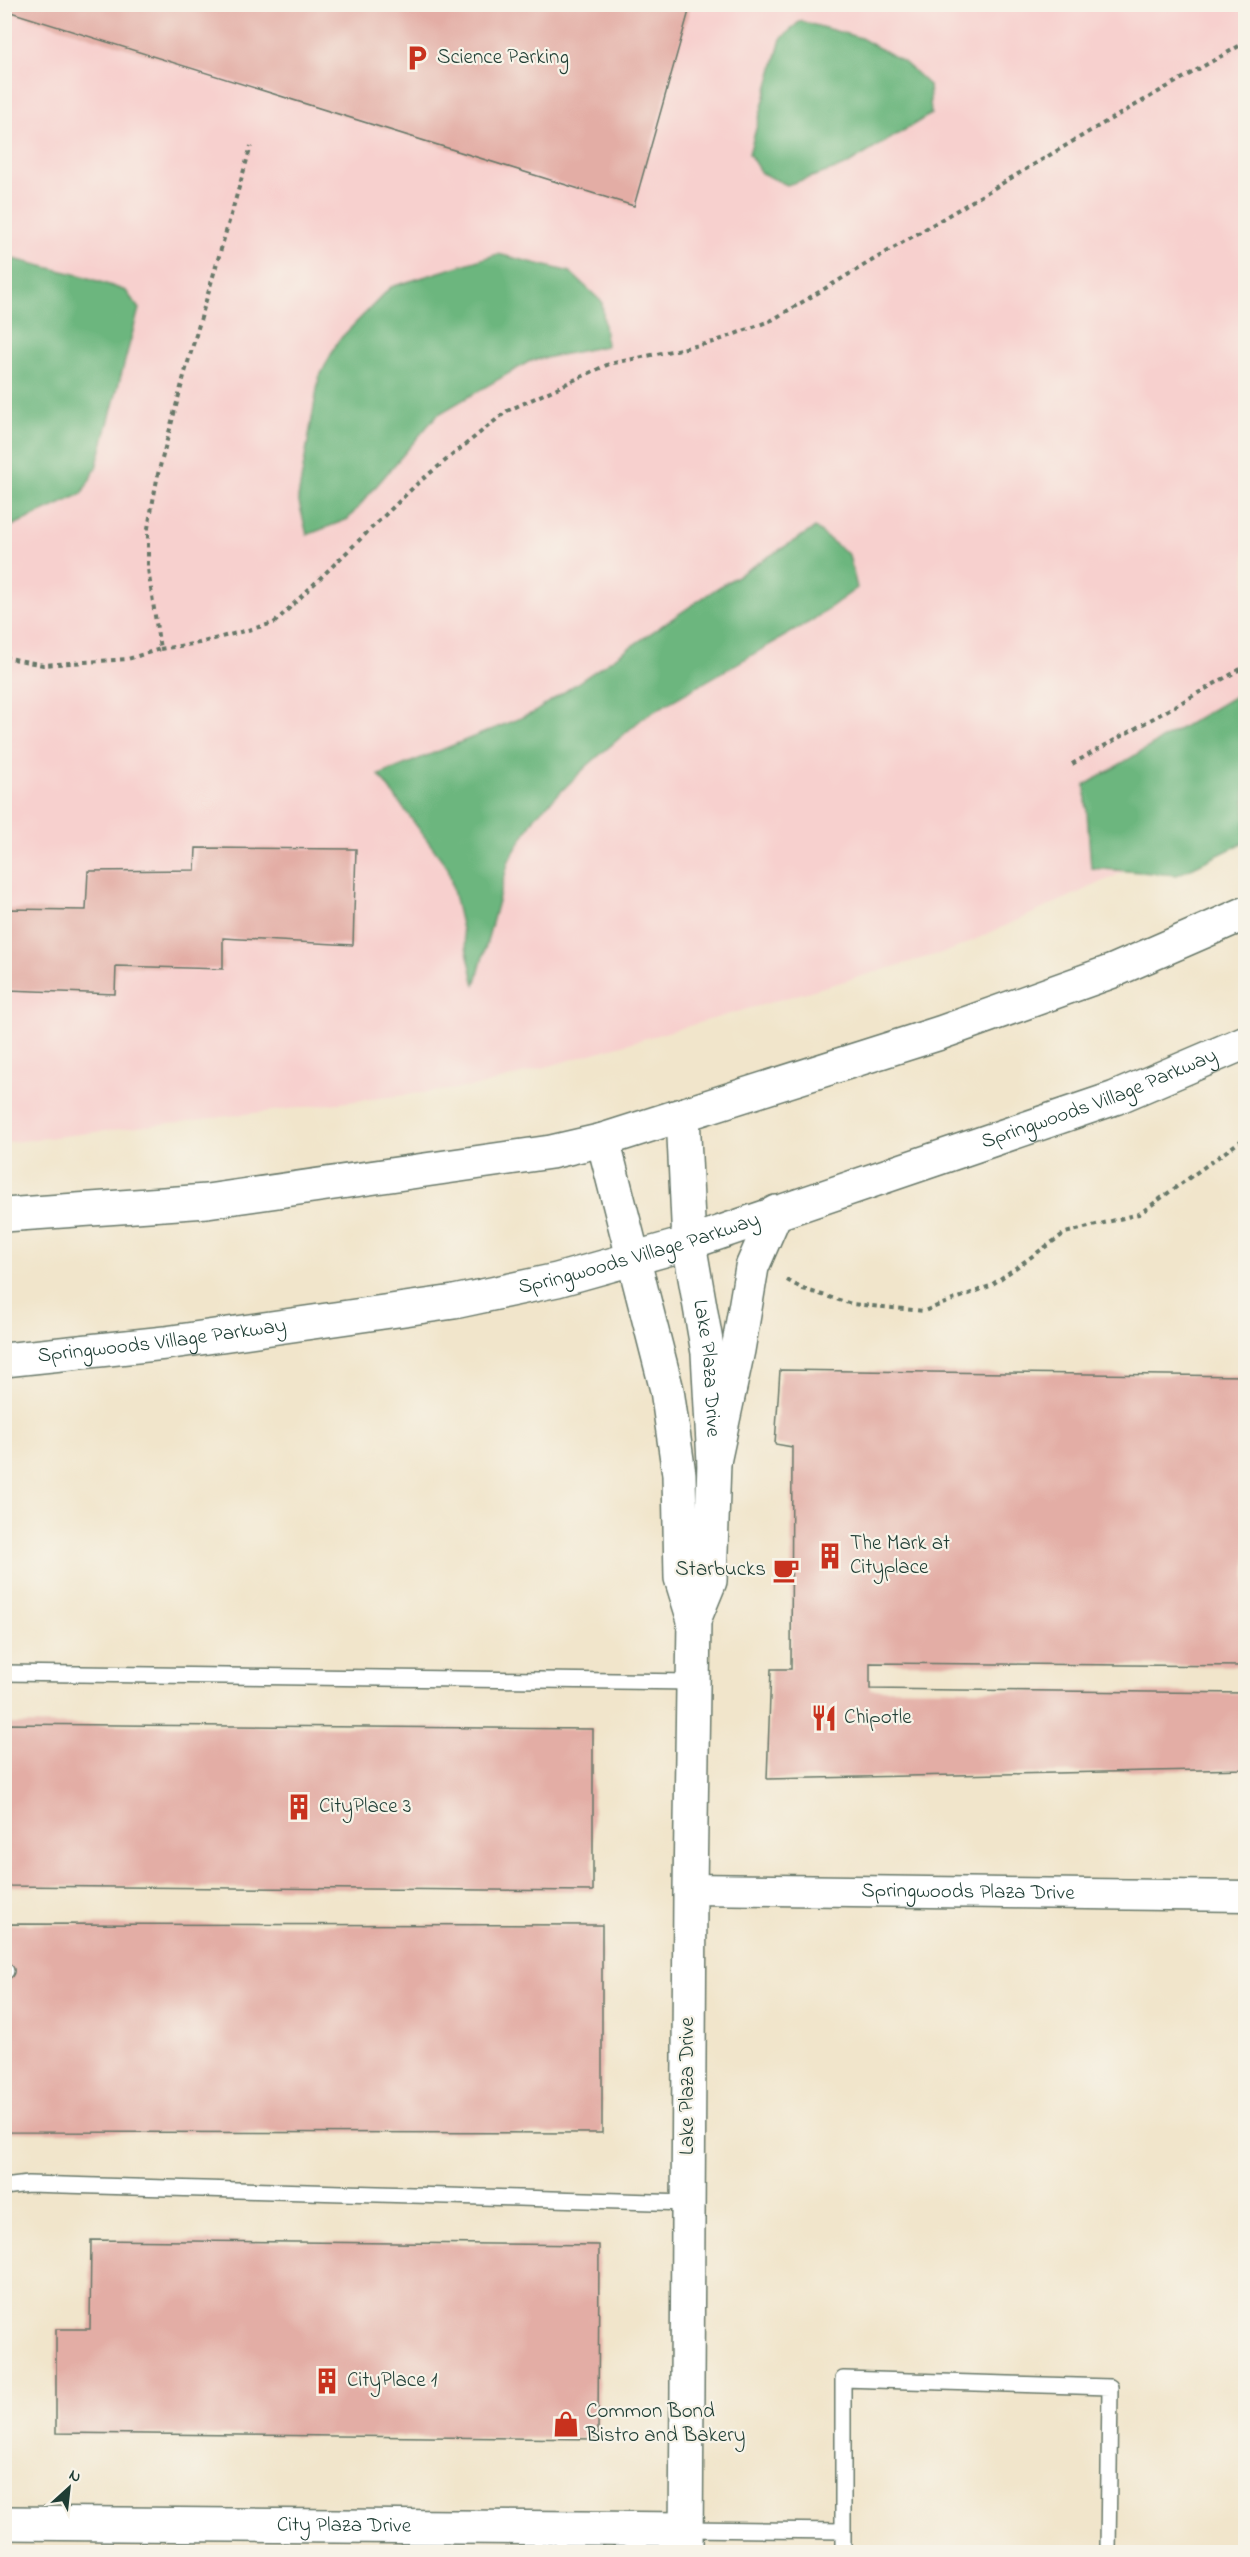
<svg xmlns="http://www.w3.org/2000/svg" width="1250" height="2557" font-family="'Indie Flower',sans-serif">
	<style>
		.built { fill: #f7d0ce }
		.forest { fill: #6cb67e; stroke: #467a59; stroke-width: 1.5 }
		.building { fill: #e3ada5 }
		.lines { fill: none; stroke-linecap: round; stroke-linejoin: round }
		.service-casing { stroke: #687869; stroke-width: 18 }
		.minor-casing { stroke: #687869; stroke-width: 33 }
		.tertiary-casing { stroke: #687869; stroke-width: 36 }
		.secondary-casing { stroke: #687869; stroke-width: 36 }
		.path { stroke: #687869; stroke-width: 4; stroke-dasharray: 4.5 4.5; stroke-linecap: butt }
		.service { stroke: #fff; stroke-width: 15 }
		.minor { stroke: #fff; stroke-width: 30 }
		.tertiary { stroke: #fff; stroke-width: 33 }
		.secondary { stroke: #fff; stroke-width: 33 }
		.labels { text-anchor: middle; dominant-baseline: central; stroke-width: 4.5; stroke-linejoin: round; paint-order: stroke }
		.poi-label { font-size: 21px; fill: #1f3d34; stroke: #f7f3e8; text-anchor: start }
		.street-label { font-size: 21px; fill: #1f3d34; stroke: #f7f3e8 }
	</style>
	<rect width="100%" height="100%" fill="#f7f3e8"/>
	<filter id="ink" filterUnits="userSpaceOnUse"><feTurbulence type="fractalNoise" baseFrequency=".0167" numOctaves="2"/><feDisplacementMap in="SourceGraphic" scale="12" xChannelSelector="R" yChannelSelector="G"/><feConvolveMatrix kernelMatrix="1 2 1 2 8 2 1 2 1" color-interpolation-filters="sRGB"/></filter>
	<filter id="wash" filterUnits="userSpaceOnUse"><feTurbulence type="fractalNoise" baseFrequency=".008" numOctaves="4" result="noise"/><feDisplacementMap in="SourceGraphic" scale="24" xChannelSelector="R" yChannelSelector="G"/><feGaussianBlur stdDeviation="1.35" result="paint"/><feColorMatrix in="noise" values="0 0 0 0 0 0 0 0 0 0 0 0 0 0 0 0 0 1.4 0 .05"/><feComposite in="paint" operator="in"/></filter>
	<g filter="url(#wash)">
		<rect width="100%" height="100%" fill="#f1e5cb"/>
		<!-- built -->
		<path class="built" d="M4,5H1245V817L952,950L480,1086L5,1143Z"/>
		<!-- forest -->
		<path class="forest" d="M800,21L861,38L904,62L929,85L931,114L845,166L787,185L761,173L749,154L781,39Z
			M498,254L570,272L602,302L606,346L530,361L437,415L348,519L307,535L298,498L319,378L338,341L391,287Z
			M5,257L83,276L126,291L139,309L96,468L82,494L5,529Z
			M815,528L849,555L857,588L811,621L644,717L588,765L535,817L509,860L475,986L448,868L379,775L533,713L716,589Z
			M1245,690V842L1177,875L1091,868L1085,785Z"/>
		<g id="blocks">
			<!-- building -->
			<path class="building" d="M4,4H691L634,206L4,10Z
				M196,848L356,849L353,945L223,938V969L116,966L115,994L8,990V1015H4V909L86,910L88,871L195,870Z
				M780,1370L1246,1376V1666L870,1663V1689L1246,1693V1769L767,1779L771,1669H791L792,1447L775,1444Z
				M4,1724L593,1729V1891L4,1886Z
				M6,1924L602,1925V2133L7,2132Z
				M91,2240L599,2245L598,2439L56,2433V2329H90Z"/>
		</g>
	</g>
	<g filter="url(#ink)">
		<use href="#blocks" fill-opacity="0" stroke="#687869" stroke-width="1.5"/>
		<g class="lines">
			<!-- service casing -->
			<g class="service-casing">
				<path id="service" d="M4,1673L693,1682
					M4,1971H6
					M4,2187L28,2184L688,2203
					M686,2529L843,2531
					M843,2552V2379L1110,2387L1108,2552"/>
			</g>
			<!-- minor casing -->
			<g class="minor-casing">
				<g id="minor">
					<path id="s1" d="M690,1889L1246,1896"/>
				</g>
			</g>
			<!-- tertiary casing -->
			<g class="tertiary-casing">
				<g id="tertiary">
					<path id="s2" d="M683,1115L689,1243L708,1353L714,1462L710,1581L694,1620"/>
					<path d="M603,1140L667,1390L679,1474L681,1578L694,1620L690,1889L686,2552"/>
					<path id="s3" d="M4,2523L686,2529"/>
				</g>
			</g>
			<!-- secondary casing -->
			<g class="secondary-casing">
				<g id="secondary">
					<path d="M4,1215L207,1201L551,1152L603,1140L940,1033L1113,971L1246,913"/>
					<path id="s4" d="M4,1360L165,1343L454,1302L557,1280L689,1243L1115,1098L1246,1042"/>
					<path d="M714,1462L738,1350L752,1267L776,1212"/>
				</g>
			</g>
			<!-- path -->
			<path class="path" d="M1241,4L1246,10
				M160,649L199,643L274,623L419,482L507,411L609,364L714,342L772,320L1097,127L1246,42
				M4,657L43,665L128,659L160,649L148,569V528L158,474L184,376L251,146
				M1072,764L1246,666
				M787,1280L803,1289L852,1304L924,1311L990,1286L1065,1233L1139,1214L1246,1137"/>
			<!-- service -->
			<use href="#service" class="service"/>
			<!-- minor -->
			<use href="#minor" class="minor"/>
			<!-- tertiary -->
			<use href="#tertiary" class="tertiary"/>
			<!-- secondary -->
			<use href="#secondary" class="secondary"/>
		</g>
	</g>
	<!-- icons -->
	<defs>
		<g id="parking-bare" transform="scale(2.07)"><path d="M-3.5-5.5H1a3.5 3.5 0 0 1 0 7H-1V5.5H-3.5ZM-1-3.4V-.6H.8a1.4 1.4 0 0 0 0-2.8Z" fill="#c8321e" stroke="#f7f3e8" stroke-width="2.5" paint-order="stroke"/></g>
		<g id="building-bare" transform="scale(2.07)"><path d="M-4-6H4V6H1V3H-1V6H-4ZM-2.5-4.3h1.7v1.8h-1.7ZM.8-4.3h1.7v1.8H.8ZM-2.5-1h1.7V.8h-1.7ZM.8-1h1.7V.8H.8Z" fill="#c8321e" stroke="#f7f3e8" stroke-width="2.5" paint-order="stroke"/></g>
		<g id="cafe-bare" transform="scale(2.07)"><path d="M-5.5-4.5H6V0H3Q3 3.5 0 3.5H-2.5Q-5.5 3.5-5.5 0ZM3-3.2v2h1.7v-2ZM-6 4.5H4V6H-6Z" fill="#c8321e" stroke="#f7f3e8" stroke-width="2.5" paint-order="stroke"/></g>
		<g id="restaurant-bare" transform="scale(2.07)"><path d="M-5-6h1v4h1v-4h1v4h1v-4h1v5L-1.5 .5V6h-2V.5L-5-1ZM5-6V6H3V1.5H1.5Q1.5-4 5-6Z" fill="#c8321e" stroke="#f7f3e8" stroke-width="2.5" paint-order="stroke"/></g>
		<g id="shop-bare" transform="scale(2.07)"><path d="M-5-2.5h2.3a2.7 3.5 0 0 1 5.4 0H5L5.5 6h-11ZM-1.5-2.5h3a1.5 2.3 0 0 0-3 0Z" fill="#c8321e" stroke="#f7f3e8" stroke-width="2.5" paint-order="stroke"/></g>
	</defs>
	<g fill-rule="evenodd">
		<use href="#parking-bare" x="417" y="58"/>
		<use href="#building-bare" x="830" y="1556"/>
		<use href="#cafe-bare" x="786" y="1570"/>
		<use href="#restaurant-bare" x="824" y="1718"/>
		<use href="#building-bare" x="299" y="1807"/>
		<use href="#building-bare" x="327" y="2381"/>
		<use href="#shop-bare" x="566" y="2424"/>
	</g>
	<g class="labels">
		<!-- poi labels -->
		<g class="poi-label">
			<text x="437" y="58">Science Parking</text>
			<text x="850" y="1544">The Mark at<tspan x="850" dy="24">Cityplace</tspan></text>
			<text x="766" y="1570" text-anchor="end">Starbucks</text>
			<text x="844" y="1718">Chipotle</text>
			<text x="319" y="1807">CityPlace 3</text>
			<text x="347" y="2381">CityPlace 1</text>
			<text x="586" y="2412">Common Bond<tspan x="586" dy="24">Bistro and Bakery</tspan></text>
		</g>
		<!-- street labels -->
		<g class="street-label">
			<text stroke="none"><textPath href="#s4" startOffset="1131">Springwoods Village Parkway</textPath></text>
			<text stroke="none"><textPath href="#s4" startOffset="645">Springwoods Village Parkway</textPath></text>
			<text stroke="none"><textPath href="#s4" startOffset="159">Springwoods Village Parkway</textPath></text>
			<text stroke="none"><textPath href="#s2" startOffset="255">Lake Plaza Drive</textPath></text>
			<text stroke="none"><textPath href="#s1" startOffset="278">Springwoods Plaza Drive</textPath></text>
			<text transform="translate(688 2086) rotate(-90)">Lake Plaza Drive</text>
			<text stroke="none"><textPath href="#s3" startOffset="340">City Plaza Drive</textPath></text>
		</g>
	</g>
	<!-- margin -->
	<rect width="1250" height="2557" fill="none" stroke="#f7f3e8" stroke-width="24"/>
	<!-- north arrow -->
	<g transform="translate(69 2488) rotate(27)" stroke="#f7f3e8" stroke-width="4.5" paint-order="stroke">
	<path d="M0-4.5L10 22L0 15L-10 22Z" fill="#1f3d34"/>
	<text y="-9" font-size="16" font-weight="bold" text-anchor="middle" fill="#1f3d34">N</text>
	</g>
</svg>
